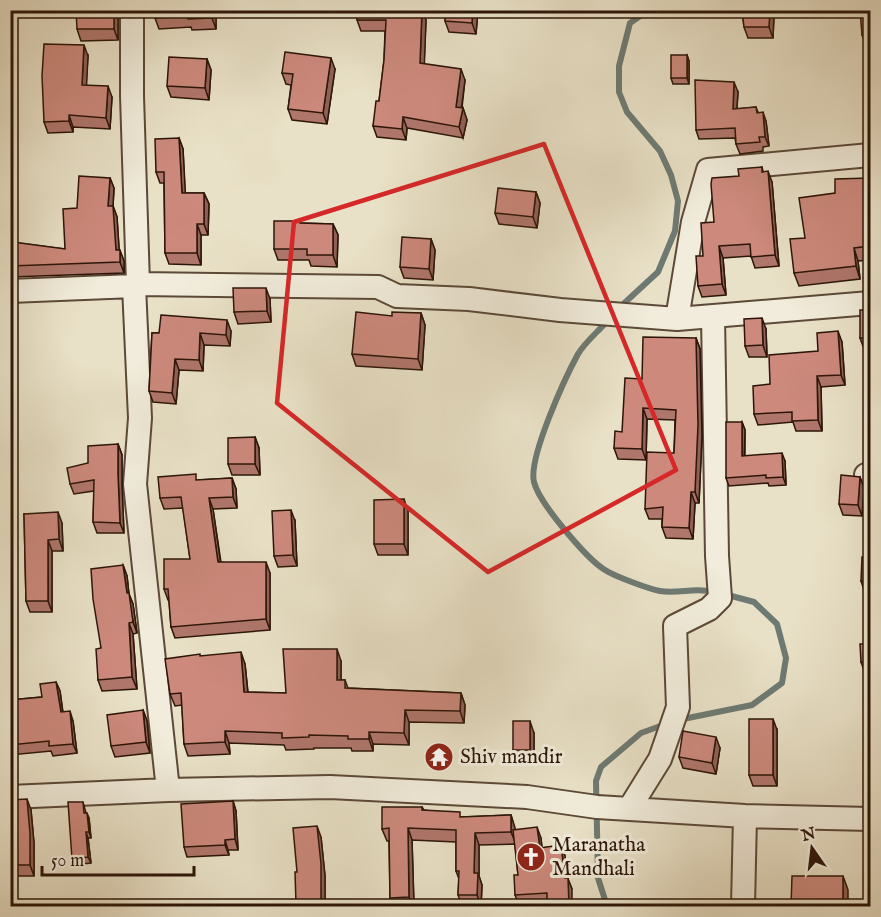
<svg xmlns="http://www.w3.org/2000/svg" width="881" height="917" font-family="'IM FELL English',serif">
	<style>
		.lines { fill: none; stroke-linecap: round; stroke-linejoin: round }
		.stream { stroke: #6d7a73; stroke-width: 6 }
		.street-casing { stroke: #5c4938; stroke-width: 26 }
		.street { stroke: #f1ecdb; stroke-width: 22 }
		.wall { fill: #af766b; stroke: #2d1609; stroke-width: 1.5 }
		.shaded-wall { fill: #8f6057; stroke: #2d1609; stroke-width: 1.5 }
		.building { fill: #cc897c; stroke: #2d1609; stroke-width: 1.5 }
		.marked { fill: none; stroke: #d62828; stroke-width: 4.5; stroke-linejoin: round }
		.labels { text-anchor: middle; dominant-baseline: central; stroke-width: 6; stroke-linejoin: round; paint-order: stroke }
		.poi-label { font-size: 21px; fill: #2d1609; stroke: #f1ecdb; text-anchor: start }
	</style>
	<rect width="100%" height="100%" fill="#e9e1c7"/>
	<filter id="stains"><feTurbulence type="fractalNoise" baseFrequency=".00333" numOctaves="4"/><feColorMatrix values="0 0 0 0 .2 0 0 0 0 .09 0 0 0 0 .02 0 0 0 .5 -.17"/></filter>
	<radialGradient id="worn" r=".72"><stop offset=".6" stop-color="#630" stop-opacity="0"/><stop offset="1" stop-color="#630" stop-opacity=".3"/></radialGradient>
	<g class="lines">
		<!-- stream -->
		<path class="stream" d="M619,308L658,272L675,231L678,201L671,175L660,151L627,112L619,92V66L630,23L649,10
			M608,320C599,331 585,342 578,354C565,378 528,458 534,482C539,503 587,559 605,570C614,576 649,589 660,591C678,594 696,587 714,592
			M678,720L752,705L782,683L786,658L777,624L754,602L724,594
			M607,906L598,878L596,781L601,767L641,733L666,724"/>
		<!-- street casing -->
		<g class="street-casing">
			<path id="street" d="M132,10V96L138,284L134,286L140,418L135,484L168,790
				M138,284L378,287L397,296L469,299L560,310L677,319L870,303
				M10,291L134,286
				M677,319L693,222L708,170L870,155
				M866,475H870
				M10,797L168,790L330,787L527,797L597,807L745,816L870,819
				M629,809L660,759L678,707L675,626L709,609L720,598L717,556L713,316
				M743,906L745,816"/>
		</g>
		<!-- street -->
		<use href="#street" class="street"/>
	</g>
	<!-- wall -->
	<path class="wall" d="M154,10H216V29L192,30L191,27L159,29L155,18Z
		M446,10H478L476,34L449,32L445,21Z
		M742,10H773L774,15L773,38H748L744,27Z
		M870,10V46H866L862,35Z
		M118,13V40L81,41L77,29Z
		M357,20H426L424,64L465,80L462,108H463L467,120L463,138L407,128L406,140L377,137L373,126L379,101L384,60L385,31H361Z
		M687,55L689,61V84H673L671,78Z
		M88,56L86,85L112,97L110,129L73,127V132L48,133L44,122Z
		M207,59L211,70L209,100L171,97L167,86Z
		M335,69L327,124L292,120L288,109L291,85L286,84L282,73Z
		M10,91L16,102V121H10Z
		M738,92L737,109L756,107L758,112L766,121L769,146L763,147V151L740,154L736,144L735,138L699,139L696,130Z
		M179,138L183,149L185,193H204L209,204L208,235H201V265L169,264L165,253L164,183H160L156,172Z
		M762,167L763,171L772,182L779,266L755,268L751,256L723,258L726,295L702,297L698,286L703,256L714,222L739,176Z
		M110,178L114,188L113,206L117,217L119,250L124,261V273L10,277V233H14L18,243L65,249L77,208Z
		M870,178V260L858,261L860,279L799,286L794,273L805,238L835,193Z
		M536,192L540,203L537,228L499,224L495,213Z
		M300,223L333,224L338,235L337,267L311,266L309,260H278L274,249Z
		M431,239L435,250L433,280L404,278L400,267Z
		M270,299L271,322L238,324L234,312Z
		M870,310V349H864L860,338Z
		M421,313L425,325L422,370L356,366L352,354L392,316Z
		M766,329L767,357H749L745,346Z
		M231,331L230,346L204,345L203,371L179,370L176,404L153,402L149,391L152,333Z
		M696,338L700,349L702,436L699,503H695L693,539L666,538L662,527V519H649L645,509L674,453L675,420L647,419L646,460L618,459L614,448L622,432L642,379Z
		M842,342L845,385L821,387L822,431H796L793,422L758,425L754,414L770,384L818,351Z
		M742,422L745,430V456L785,461L786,485L769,486L768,483L729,486L726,478Z
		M255,437L259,448L260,475H232L228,464Z
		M118,444L122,455V485L124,533H97L93,522L94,491L74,494L70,484L88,463Z
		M860,477L864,488L862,516L843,515L839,504Z
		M232,478L236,489L237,508L213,509L221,562L270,573V630L175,638L171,627L169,600H168L164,589L190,559L183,508L164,509L160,498L198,480Z
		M408,511V555H378L374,544Z
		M24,514L62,523L63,551H52V612H30L26,601Z
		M295,521L297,566L278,567L274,556Z
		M870,557V676H866L861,662L867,644L869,596H866L861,581Z
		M123,565L127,576L129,594L133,604L137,633L133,634L137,689L102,691L98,680L101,648Z
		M201,656L245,664L248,692L286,693L341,661V680H345L348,688L461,693L465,705L464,723L409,722V745L373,744V751H352L351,748H314V749L286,750L284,745L229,743L230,754L188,756L184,744L182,705L175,706L170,694Z
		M56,682L60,691L63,712L73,721L77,753L53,756L51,751L10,755V700L42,697Z
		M143,710L147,721L150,753L115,757L111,746Z
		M777,730V786H753L749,775Z
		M534,733V761H517L513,750Z
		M720,748L716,774L683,768L679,757Z
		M10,800L31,810L34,843V876H10Z
		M233,801L236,811L238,850H228L229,855L187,857L184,847Z
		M83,802L86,813L89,818L91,838H88L91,863L74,865L72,859Z
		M422,807L424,810L462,817L511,815L515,830L541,838L542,848L561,845L565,856L568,879L572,889L547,904L519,905L515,895L518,875L515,844L479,845V876L482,885L481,906H462L458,895L459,879L456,871V842L412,840L414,906H393L390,898L389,841H387L382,829Z
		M321,837L325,876V906H297L296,904Z"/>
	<!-- shaded-wall -->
	<path class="shaded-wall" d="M114,10H118V40L114,29Z
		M212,10H216V29L212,18Z
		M422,10L426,20L424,74L420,63Z
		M473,10H478L476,34L472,23Z
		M770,10H773L774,15L773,38L769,27Z
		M10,23L13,30V64L10,57Z
		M84,45L88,56L86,96L82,85Z
		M687,55L689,61V84L687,78Z
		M331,58L335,69L327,124L323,113Z
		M207,59L211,70L209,100L205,88Z
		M461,69L465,80L460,118L456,107Z
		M734,82L738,92L736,119L733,109Z
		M108,86L112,97L110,129L106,118Z
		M12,91L16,102V121L12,111Z
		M463,108L467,120L463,138L459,127Z
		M763,112L766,121L769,146L765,137Z
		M69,115L73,127V132L69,121Z
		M403,117L407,128L406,140L402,129Z
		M179,138L183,149L186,204L182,193Z
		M768,171L772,182L779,266L775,255Z
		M110,178L114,188L113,206L117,217L120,261L116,250L108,206Z
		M536,192L540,203L537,228L533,217Z
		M204,193L209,204L208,235L204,224Z
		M197,224L201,235V265L197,253Z
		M333,224L338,235L337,267L333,255Z
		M14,233L18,244L13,242Z
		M431,239L435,250L433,280L429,269Z
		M719,246L723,258L726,295L722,284Z
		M854,248L858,261L860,279L856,266Z
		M120,250L124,261V273L120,262Z
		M266,288L270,299L271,322L267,311Z
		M421,313L425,325L422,370L418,359Z
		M762,318L766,329L767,357L763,345Z
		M227,320L231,331L230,346L226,335Z
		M838,331L842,342L845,385L841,375Z
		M200,333L204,345L203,371L199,360Z
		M696,338L700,349L702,436L699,503L695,492Z
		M175,359L179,370L176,404L172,393Z
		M817,376L821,387L822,431L818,420Z
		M643,408L647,419L646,460L642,449Z
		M742,422L745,430L744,464L742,456Z
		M255,437L259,448L260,475L255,464Z
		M118,444L122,455V485L124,533L120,523L118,474Z
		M782,453L785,461L786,485L783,477Z
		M860,477L864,488L862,516L858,505Z
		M232,478L236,489L237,508L233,497Z
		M691,492L695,503L693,539L689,528Z
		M209,498L213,509L222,573L218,562Z
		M404,499L408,511V555L404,544Z
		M291,510L295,521L297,566L293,555Z
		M58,512L62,523L63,551L59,539Z
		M48,540L52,551V612L48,601Z
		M266,562L270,573V630L266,619Z
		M123,565L127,576L129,594L133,604L137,633L133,622L127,593Z
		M129,623L133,634L137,689L132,677Z
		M337,649L341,661V692L337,680Z
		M241,652L245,664L249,704L244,692Z
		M56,682L60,691L64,722L61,712Z
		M461,693L465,705L464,723L460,711Z
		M143,710L147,721L150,753L146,742Z
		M405,710L409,722V745L404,733Z
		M70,711L73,721L77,753L73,744Z
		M773,719L777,730V786L773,775Z
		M530,721L534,733V761L530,750Z
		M225,731L229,743L230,754L225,742Z
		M369,732L373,744V751L369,739Z
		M716,737L720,748L716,774L712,763Z
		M27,799L31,810L34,843V876L30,865Z
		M233,801L236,811L238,850L235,839Z
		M87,813L89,818L91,838L89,832Z
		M511,815L515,828L516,844L511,832Z
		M317,826L321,837L325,876V906H322L321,903Z
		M537,827L541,838L543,859L540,848Z
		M408,828L412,840L414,906H413L409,897Z
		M86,832L88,838L91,863L88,857Z
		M475,833L479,845V876L482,885L481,906L477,895L474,873Z
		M225,840L228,850L229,855L225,845Z
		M561,845L565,856L568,879L572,889V906H569Z
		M843,876L848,890V906H843Z"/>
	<!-- building -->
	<path class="building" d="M76,10H114V29H77Z
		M154,10H212V18L188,19L187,16L155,18Z
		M357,10H422L420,63L461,69L456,107L463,108L459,127L403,117L402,129L373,126L376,101H379L384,60L386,20H357Z
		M446,10H473L472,23L445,21Z
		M742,10H770L769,27H744Z
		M860,10H870V34L862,35Z
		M44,44L84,45L82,85L108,86L106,118L69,115V121L44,122L42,76Z
		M285,52L331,58L323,113L288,109L293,74L282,73Z
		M671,55H687V78H671Z
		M169,57L207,59L205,88L167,86Z
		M695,80L734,82L733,109L756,107L757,113L763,112L765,137H759L760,142L736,144L735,128L696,130Z
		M10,91H12V111H10Z
		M179,138L182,193H204V224H197V253H165L164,172H156L155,139Z
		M762,167V172L768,171L775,255L751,257L750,244L719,246L722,284L698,286L696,256H703L701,223L714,222L711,184L712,178L739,176L738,169Z
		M79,176L110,178L108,206H113L116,250H120V262L10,266V233H14L13,242L65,249L63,209L77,208Z
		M870,178V246L854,248L856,266L794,273L790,239L805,238L799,198L835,193V179Z
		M498,188L536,192L533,217L495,213Z
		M274,221H300V223L333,224V255H307V249H274Z
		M402,237L431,239L429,269L400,267Z
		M233,288H266L267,311L234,312Z
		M860,310H870V338H860Z
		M356,312L392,316V312L421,313L418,359L352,354Z
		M161,315L227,320L226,335L200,333L199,360L175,359L172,393L149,391L152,333H159Z
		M762,318L763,345L745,346L744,319Z
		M838,331L841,375L817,376L818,420L792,421V412L754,414L753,386L770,384L769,355L818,351L817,333Z
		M643,337L696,338L698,425L695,492H691L689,528L662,527L663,507L645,509L647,452L674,453L676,410L643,408L642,449L614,448L615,431L622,432L625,378L642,379Z
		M726,422H742V456L782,453L783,477L766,478V475L726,478Z
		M255,437V464H228V438Z
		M118,444V474L120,523L93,522L94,480L70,484L67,468L88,463V446Z
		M196,474V480L232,478L233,497L209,498L218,562H266V619L171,627L168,589H164V559H190L181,497L160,498L158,477Z
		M841,475L860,477L858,505L839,504Z
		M404,499V544H374V500Z
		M291,510L293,555L274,556L272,511Z
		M58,512L59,539L48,540V601H26L24,514Z
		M862,557H870V661L861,662L860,644H867L869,582L861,581Z
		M123,565L127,593H129L133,622L129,623L132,677L98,680L96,649L101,648L93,599L91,569Z
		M283,649H337V680H345V688L461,693L460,711L405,710L404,733L369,732V739H348V736L309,735V737L282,738V733L225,731V742L184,744L181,693L170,694L165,659L200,654V656L241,652L244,692L286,693Z
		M56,682L61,712L70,711L73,744L49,746V741L10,745V700L42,697L40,684Z
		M143,710L146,742L111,746L107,715Z
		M749,719H773V775H749Z
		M513,721H530V750H513Z
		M683,731L716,737L712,763L679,757Z
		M27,799L30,833V865H10V800Z
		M233,801L235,839L225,840V845L184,847L181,804Z
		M68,802H83L84,813H87L89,832H86L88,857L72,859Z
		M382,807H422V810L460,812V817L511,815V832L475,833L474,873H478L477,895H458L459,871H456V830L408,828L409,897L390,898L389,828L382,829Z
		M317,826L321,864V903L296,904L295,872H297L293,828Z
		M537,827L540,848L561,845L565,878H568L569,906H547V893L515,895L514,875H518L513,830Z
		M792,876H843V906H791Z"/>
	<!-- marked area -->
	<path class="marked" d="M544,144L676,470L488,572L277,403L294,222Z"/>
	<!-- icons -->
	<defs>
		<g id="temple-disc" transform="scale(1.5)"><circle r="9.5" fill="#8f2418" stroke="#f1ecdb"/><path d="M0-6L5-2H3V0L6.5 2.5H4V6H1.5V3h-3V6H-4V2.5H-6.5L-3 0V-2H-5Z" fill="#fff"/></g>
		<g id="church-disc" transform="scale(1.5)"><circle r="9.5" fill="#8f2418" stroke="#f1ecdb"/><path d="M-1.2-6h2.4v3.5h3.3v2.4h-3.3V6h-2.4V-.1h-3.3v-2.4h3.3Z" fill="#fff"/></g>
	</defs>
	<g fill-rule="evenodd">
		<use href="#temple-disc" x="439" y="757"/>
		<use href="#church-disc" x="531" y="857"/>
	</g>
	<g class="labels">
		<!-- poi labels -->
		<g class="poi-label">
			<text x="460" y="757">Shiv mandir</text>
			<text x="552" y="845">Maranatha<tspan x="552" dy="24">Mandhali</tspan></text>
		</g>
	</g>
	<!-- margin -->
	<rect width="881" height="917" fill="none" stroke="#e9e1c7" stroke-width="36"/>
	<rect x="12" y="12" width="857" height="893" fill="none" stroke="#2d1609" stroke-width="3"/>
	<rect x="18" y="18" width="845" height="881" fill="none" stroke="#2d1609" stroke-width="1.5"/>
	<!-- north arrow -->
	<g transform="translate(812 848) rotate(346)" stroke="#f1ecdb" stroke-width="4.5" paint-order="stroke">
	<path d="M0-4.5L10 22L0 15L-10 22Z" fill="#2d1609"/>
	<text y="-9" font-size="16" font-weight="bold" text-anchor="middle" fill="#2d1609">N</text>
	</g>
	<!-- scale -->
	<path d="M42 866v9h152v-9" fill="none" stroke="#2d1609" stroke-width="3"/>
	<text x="51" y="866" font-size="18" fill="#2d1609" stroke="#f1ecdb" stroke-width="4.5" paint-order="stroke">50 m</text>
	<rect width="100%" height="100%" filter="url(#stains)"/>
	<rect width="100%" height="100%" fill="url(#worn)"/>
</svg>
